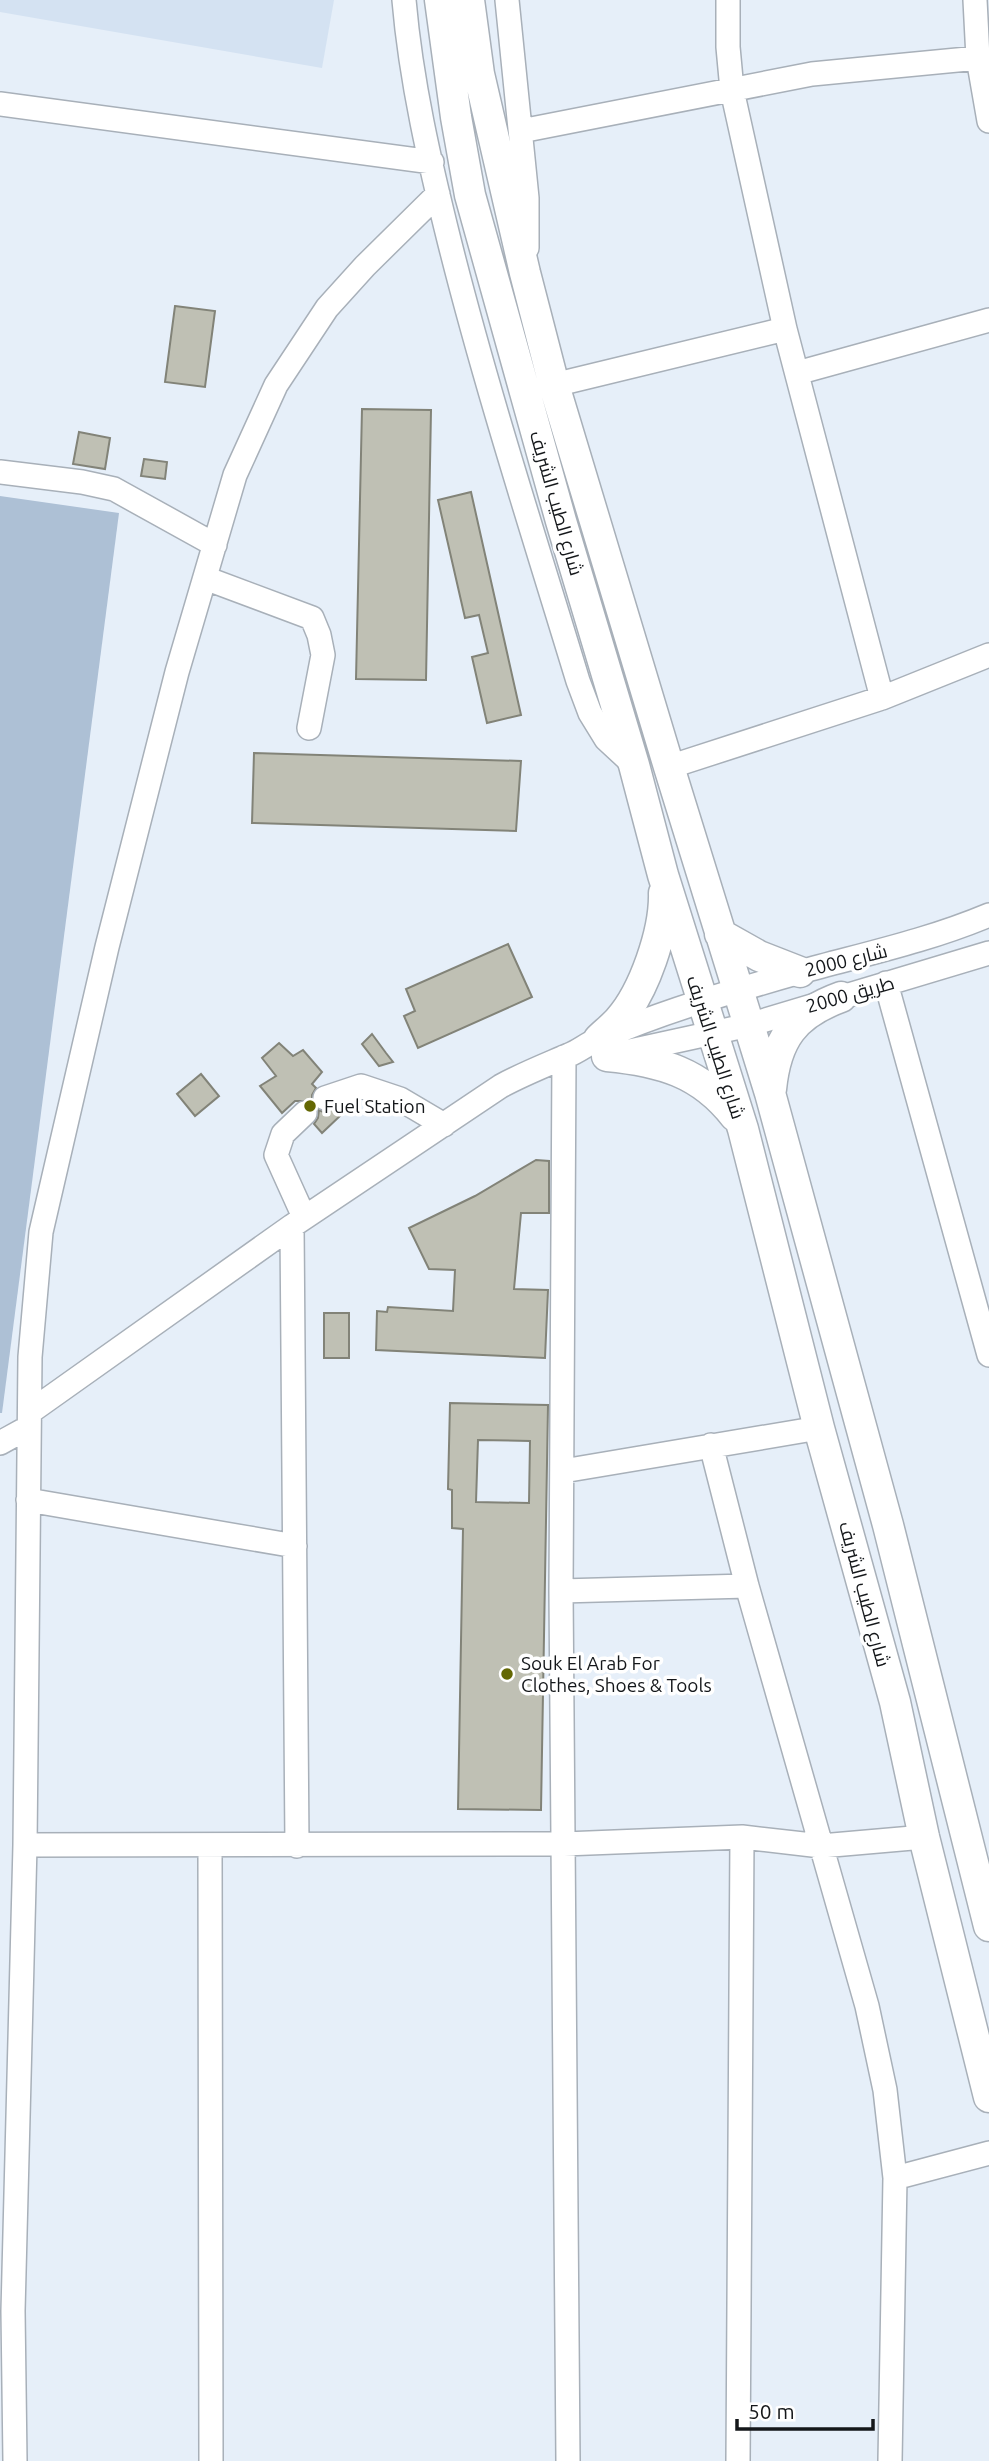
<svg xmlns="http://www.w3.org/2000/svg" width="989" height="2461" font-family="Ubuntu,Cairo,sans-serif">
	<style>
		.built { fill: #d4e2f2 }
		.green { fill: #adc0d5 }
		.building { fill: #bfc0b4; stroke: #828378; stroke-width: 2; fill-rule: evenodd }
		.lines { fill: none; stroke-linecap: round; stroke-linejoin: round }
		.minor-casing { stroke: #a8b0b9; stroke-width: 26 }
		.major-casing { stroke: #a8b0b9; stroke-width: 33 }
		.minor { stroke: #fff; stroke-width: 23 }
		.major { stroke: #fff; stroke-width: 30 }
		.poi-dot { fill: #636703; stroke: #fff; stroke-width: 2.5 }
		.labels { text-anchor: middle; dominant-baseline: central; stroke-width: 7; stroke-linejoin: round; paint-order: stroke }
		.street-label { font-size: 19px; fill: #14171a; stroke: #fff }
		.poi-label { font-size: 19px; fill: #14171a; stroke: #fff; text-anchor: start }
	</style>
	<rect width="100%" height="100%" fill="#e6eff9"/>
	<!-- built -->
	<path class="built" d="M0,0H334L322,68L0,12Z"/>
	<!-- green -->
	<path class="green" d="M0,496L119,513L2,1413H0Z"/>
	<!-- building -->
	<path class="building" d="M175,306L215,311L205,387L165,382Z
		M362,409L431,410L426,680L356,679Z
		M79,432L110,438L105,469L73,464Z
		M144,459L167,462L165,479L141,476Z
		M471,492L521,715L487,723L472,657L488,653L479,615L465,618L438,500Z
		M254,753L521,761L516,831L252,823Z
		M508,944L532,997L418,1048L404,1016L415,1011L406,989Z
		M372,1034L386,1053L393,1062L379,1066L362,1044Z
		M279,1043L293,1056L303,1050L322,1072L312,1084L316,1088L312,1095V1101H295L282,1113L260,1086L276,1076L262,1058Z
		M201,1074L219,1096L195,1116L177,1094Z
		M335,1109L341,1115L322,1133L314,1124L318,1118L319,1110L323,1112Z
		M536,1160L549,1161V1213H521L514,1289L548,1290L545,1358L376,1350L377,1311L387,1312L388,1307L453,1311L455,1270L429,1269L409,1228L475,1196Z
		M324,1313H349V1358H324Z
		M450,1403L548,1405L541,1810L458,1809L463,1529L452,1528V1490L448,1489ZM478,1440L530,1441L529,1503L476,1502Z"/>
	<g class="lines">
		<!-- minor casing -->
		<g class="minor-casing">
			<path id="minor" d="M404,0C411,82 430,164 450,244C487,391 534,536 578,681L590,713L606,739L634,765
				M507,0L527,198V248
				M728,0V47L732,90L785,329L882,698
				M975,0L978,58L989,121
				M0,104L432,162
				M521,131L812,74L978,58
				M797,373L989,320
				M554,385L785,329
				M0,472L82,482L114,489L215,545
				M205,578L312,618L319,635L323,655L309,728
				M669,767L882,698L989,655
				M886,983L989,1355
				M621,1053L749,1025L989,953
				M564,1057L561,1591L568,2461
				M325,1098L361,1086L400,1099L444,1125
				M304,1217L276,1155L283,1134L305,1113
				M292,1226L297,1846
				M30,1412L292,1226L501,1086C523,1074 546,1065 569,1055C579,1051 587,1044 597,1040C661,1012 733,991 800,972C865,954 927,941 989,915
				M0,1443L29,1427
				M711,1445L747,1586L867,2006L885,2090L895,2178L890,2461
				M563,1471L819,1428
				M28,1500L295,1546
				M561,1591L747,1586
				M25,1845L564,1844L742,1837L821,1846L924,1837
				M210,1846L211,2461
				M895,2178L989,2153
				M15,2461L13,2311L25,1845L30,1357L41,1232L107,947L177,672L235,475L276,385L327,308L365,266L438,194
				M738,2461L742,1837"/>
		</g>
		<!-- major casing -->
		<g class="major-casing">
			<path id="major" d="M440,0L456,117L470,195L561,521L634,765L663,875L743,1129L819,1428L895,1702L924,1837L989,2097
				M469,0L479,74L525,273L554,385L669,767L770,1093L888,1525L989,1926
				M720,934L759,956L800,972
				M599,1039C605,1033 613,1027 619,1020C644,992 665,931 664,893
				M607,1056C660,1061 701,1072 735,1116
				M771,1089C776,1039 794,1014 841,997"/>
		</g>
		<!-- minor -->
		<use href="#minor" class="minor"/>
		<!-- major -->
		<use href="#major" class="major"/>
	</g>
	<!-- markers -->
	<g class="poi-dot">
		<circle cx="310" cy="1106" r="7"/>
		<circle cx="507" cy="1674" r="7"/>
	</g>
	<g class="labels">
		<!-- street labels -->
		<g class="street-label">
			<text transform="translate(557 503) rotate(74)">شارع الطيب الشريف</text>
			<text transform="translate(846 960) rotate(-14)">شارع 2000</text>
			<text transform="translate(850 994) rotate(-16)">طريق 2000</text>
			<text transform="translate(716 1047) rotate(72)">شارع الطيب الشريف</text>
			<text transform="translate(865 1594) rotate(75)">شارع الطيب الشريف</text>
		</g>
		<!-- poi labels -->
		<g class="poi-label">
			<text x="324" y="1106">Fuel Station</text>
			<text x="521" y="1663">Souk El Arab For<tspan x="521" dy="22">Clothes, Shoes &amp; Tools</tspan></text>
		</g>
	</g>
	<!-- scale -->
	<path d="M737 2419v10h136v-10" fill="none" stroke="#14171a" stroke-width="3.5"/>
	<text x="748" y="2419" font-size="21" fill="#14171a" stroke="#ffffff" stroke-width="5" paint-order="stroke">50 m</text>
</svg>
